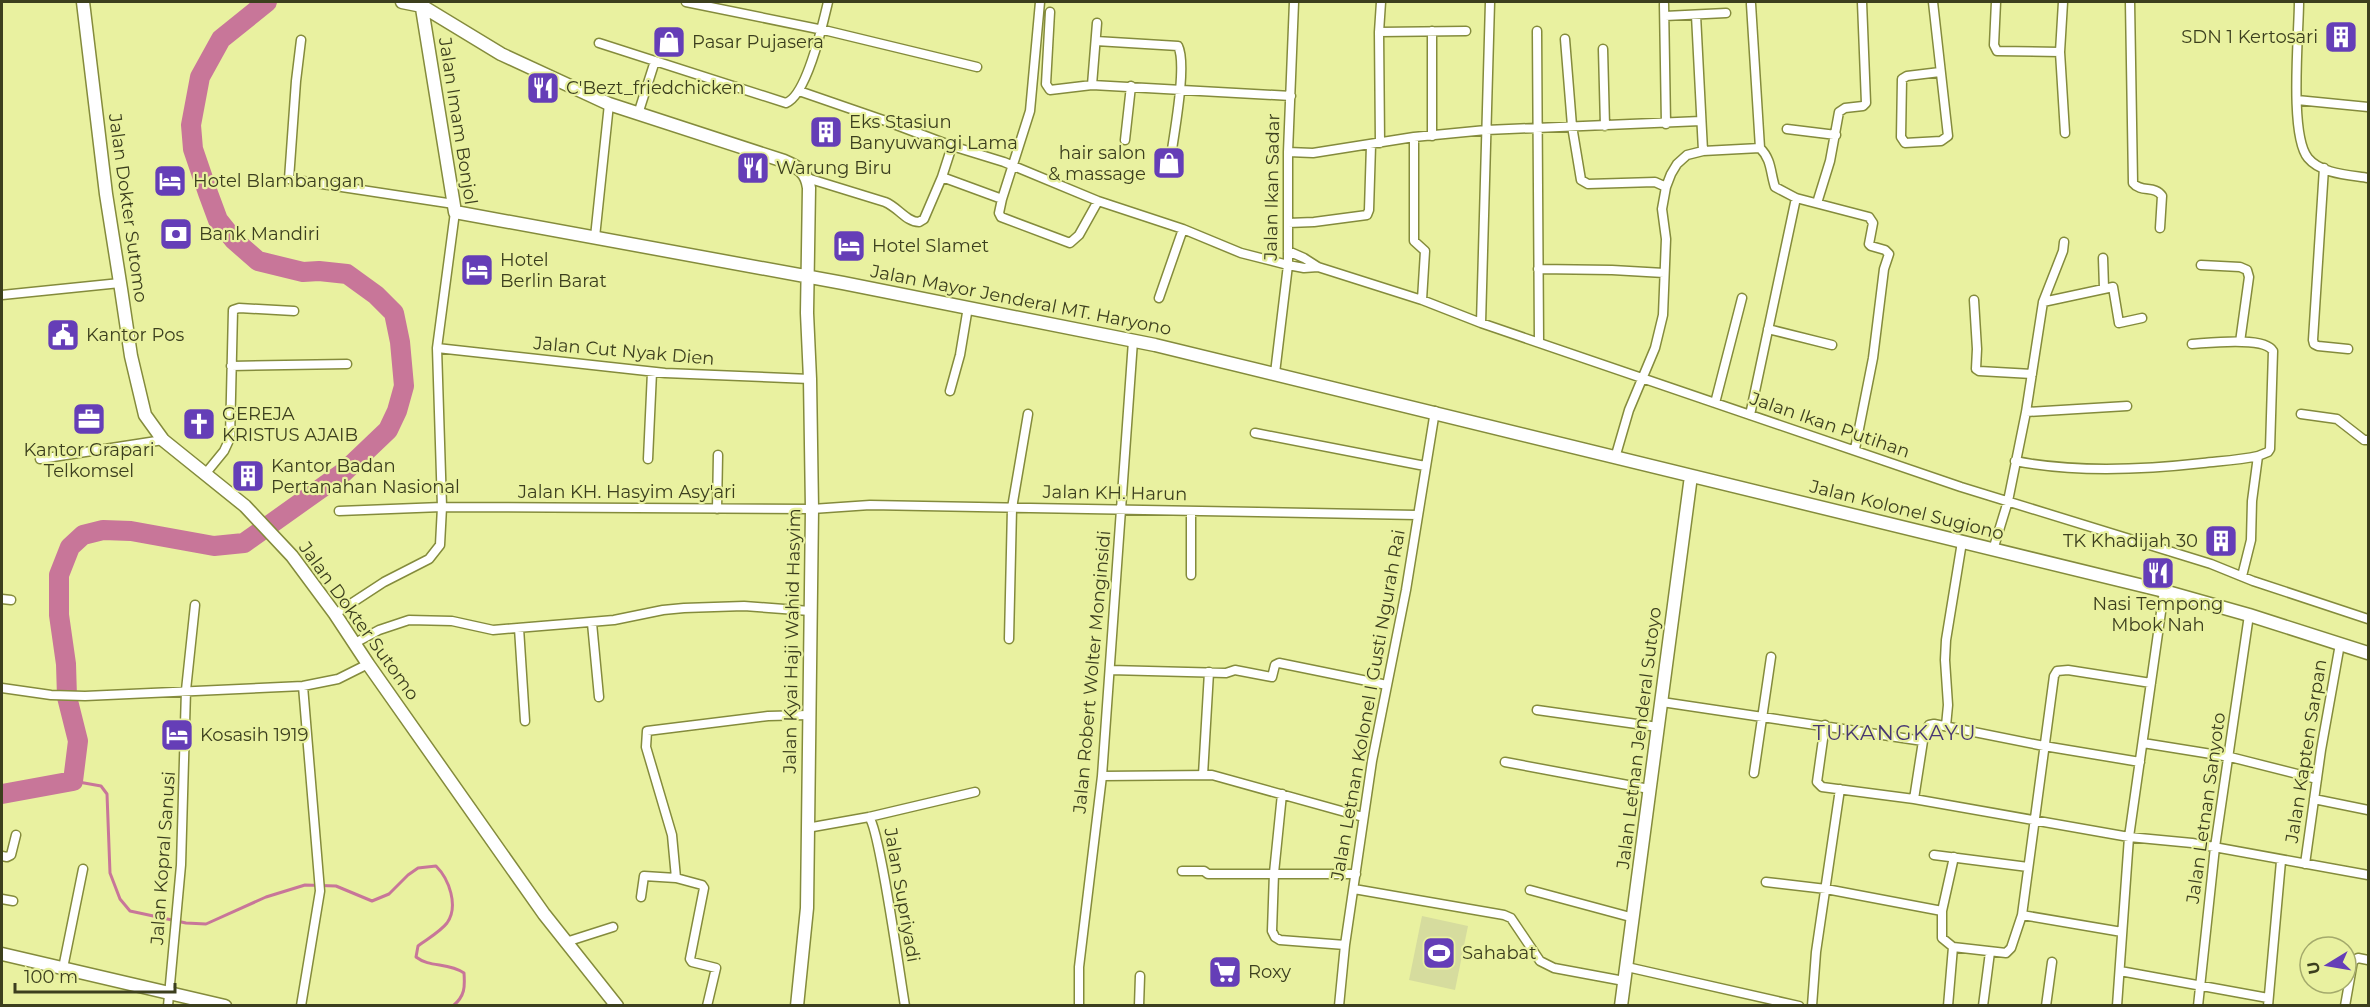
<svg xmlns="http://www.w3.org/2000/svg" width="2370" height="1007" font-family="Montserrat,sans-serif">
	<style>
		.green { fill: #d6dc9e }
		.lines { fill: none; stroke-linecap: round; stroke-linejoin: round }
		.stream { stroke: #c87699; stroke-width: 3 }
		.river { stroke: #c87699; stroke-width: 20 }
		.minor-casing { stroke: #848b3c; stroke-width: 11 }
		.secondary-casing { stroke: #848b3c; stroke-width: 15 }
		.minor { stroke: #fff; stroke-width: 8 }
		.secondary { stroke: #fff; stroke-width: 12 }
		.labels { text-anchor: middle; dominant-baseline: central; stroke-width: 4.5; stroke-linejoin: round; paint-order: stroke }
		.poi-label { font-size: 18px; fill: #3c3f1e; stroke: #e9f1a0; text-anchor: start }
		.street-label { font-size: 18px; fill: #3c3f1e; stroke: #e9f1a0 }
		.quarter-label { font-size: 21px; letter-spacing: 1.5px; fill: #473773; stroke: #e9f1a0 }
	</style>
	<rect width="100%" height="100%" fill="#e9f1a0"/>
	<!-- green -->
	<path class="green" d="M1422,916L1468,926L1455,990L1409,980Z"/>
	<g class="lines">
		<!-- stream -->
		<path class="stream" d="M73,781L101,786L107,794L110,873L120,899L130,911L186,923L206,924L266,897L305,885L336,886L372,901L389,894L408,875L418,868L436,866C449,879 459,906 447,923C440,932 427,939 418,946L416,957C430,968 448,962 464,973C465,987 465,996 453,1006"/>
		<!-- river -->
		<path class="river" d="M2,794L73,781L78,741L67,697L66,664L59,615V575L70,547L83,535L103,530L131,531L214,546L244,543L344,472L388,430L397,411L404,386L400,342L394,313L376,295L347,274L319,271L303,272L258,261L234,240L218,220L208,193L193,149L191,125L200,77L221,39L267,2"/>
		<!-- minor casing -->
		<g class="minor-casing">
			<path id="minor" d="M686,2L828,31L977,67
				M1933,2L1948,136L1941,141L1905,143L1901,137L1902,79L1907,76L1940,72
				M1996,2L1994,45L1997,51L2060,52
				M2063,2L2060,52L2065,133
				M2130,2L2133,183C2141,193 2155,185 2162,196L2160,228
				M2299,2C2299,34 2289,135 2308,158C2321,174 2350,175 2368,178
				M1664,4L1666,124
				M1751,4L1760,148C1772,160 1770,172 1775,187L1796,198L1869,217L1873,223L1869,244L1871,246L1885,250L1889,254L1884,269L1873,358L1855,449
				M1050,12L1046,84L1050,90L1092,85L1291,96
				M1696,15L1703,151
				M1665,16L1726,13
				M1432,31V136
				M1537,31L1539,342
				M1379,32L1466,31
				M1565,39L1572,126L1581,180L1588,184L1655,182L1666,187
				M301,40L296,81L289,179L454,204
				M1096,41L1178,46C1188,66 1172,144 1169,170
				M599,43L786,103C807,95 823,23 828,2
				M1603,49L1605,126
				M1092,85L1097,23
				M799,91L883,120L952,146L1004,162L1098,201L1183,229L1241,253L1288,265L1304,268L1318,267
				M2297,100L2368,107
				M638,114L655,61
				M1787,129L1836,135
				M1414,137V241L1425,251L1422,300
				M1125,140L1131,86
				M1380,143L1379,32L1381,2
				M1288,152L1313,153L1414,137L1486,130L1701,121
				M2324,168L2313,340L2314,344L2318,346L2348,349
				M942,177L1002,199L1030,111L1040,2
				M807,178L885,202C898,207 906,222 919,222L924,219L942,177L952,146
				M1002,199L999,213L1001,217L1070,243L1079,235L1098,201
				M1817,203L1830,161L1839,112L1845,108L1863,106L1866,103L1862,2
				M1288,223L1314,222L1367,215L1369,210L1371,145
				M595,237L609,104
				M1288,251L1304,258L1318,267L1422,300L1481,323L1961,487L2211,564L2253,581L2368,619
				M2103,258L2104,288
				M2201,265L2240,267L2247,270L2249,277L2240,342
				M1538,269L1612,270L1664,273
				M2,295L120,283
				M1159,298L1183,229
				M1974,300L1977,349L1976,369L1979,371L2032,374
				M2043,302L2063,251L2064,242
				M1481,323L1490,2
				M1768,329L1832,345
				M2192,344C2209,343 2264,336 2273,351L2270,449L2268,452L2258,456L2252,501L2251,540L2242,576
				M437,348L665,373L810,379
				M231,366L347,364
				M1275,373L1288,265V152L1294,2
				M950,391L960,355L968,307
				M1715,403L1742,298
				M2026,412L2127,406
				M2301,414L2337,419L2364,440H2368
				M1750,415L1796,198
				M1255,433L1425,466
				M1615,458L1629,410L1655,348L1663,315L1666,239L1662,209L1666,187L1671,174L1677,164L1687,155L1703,151L1760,148
				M40,459L163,440
				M648,459L652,372
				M2015,461C2076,473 2141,470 2203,463C2221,461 2240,460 2258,456
				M206,473L224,451L230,438L233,310L239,308L294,311
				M717,509L718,455
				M339,511L442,507L812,509L870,505L1417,515
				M1191,511V575
				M1993,550L2008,501L2026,412L2043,302L2113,287L2119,323L2142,318
				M2,599L11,600
				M335,614L384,582L429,559L440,545L442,507L437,348L455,212
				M592,623L599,697
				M519,628L525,721
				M1009,639L1012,508L1028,414
				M355,643L379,630L409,620L452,621L493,630L614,620L663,610L684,608L744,606L810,611
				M1110,670L1226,673L1235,670L1272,677L1275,665L1279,663L1387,685
				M2,688L51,695L85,696L303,686L338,679L368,664
				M1662,702L1923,741
				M1537,710L1658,727
				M1825,725L1817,782L1822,787L1914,799L2129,837L2192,843L2368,875
				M1946,726L1948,705L1945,660L1946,640L1962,542
				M2143,743L2230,757L2317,779
				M1505,762L1649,789
				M1754,773L1771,657
				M1203,775L1209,672
				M1102,776L1212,775L1363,817
				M1282,794L1274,873L1272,931L1275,937L1280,940L1345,945
				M1914,799L1923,741L1929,725L1934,724L2044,746L2140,762
				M2314,799L2368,810
				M869,817C880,830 900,977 905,1006
				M807,828L869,817L975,792
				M1934,855L2028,867
				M2,856L7,857L11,855L16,835
				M1954,857L1942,911V938L1953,947L2006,953L2011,948L2022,915
				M2305,864L2321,750L2340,644
				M1182,871H1204L1208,874H1356
				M676,878L702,885L704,888L690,959L692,962L716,968L707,1006
				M1766,882L1826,889L1942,911
				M1354,889L1504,915L1511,918L1540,961L1554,968L1624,981
				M1530,890L1634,918
				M641,897L644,876L676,878L672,835L646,747L647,731L768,716L808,715
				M2,899L13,901
				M2122,932L2022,915L2054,676L2057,671L2068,670L2151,683
				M566,942L613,927
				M1627,967L1799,1006
				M63,968L83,869
				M2120,971L2268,998
				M168,1006L181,865L186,690L195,605
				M301,1006L320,891L303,686
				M1079,1006V967L1102,776L1133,341
				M1139,1006L1140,976
				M1339,1006L1345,945L1372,761L1406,590L1435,411
				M1812,1006L1816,952L1840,789
				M1948,1006L1953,947
				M1983,1006L1990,952
				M2046,1006L2052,962
				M2117,1006L2129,837L2164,591
				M2198,1006L2215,847L2249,615
				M2268,1006L2281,861
				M2345,1006L2353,961L2358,958L2368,960"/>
		</g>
		<!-- secondary casing -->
		<g class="secondary-casing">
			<path id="secondary" d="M83,2L106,194L121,289L131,356L145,415L163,440L245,506L292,556L335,614L368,664L544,914L617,1006
				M402,2L422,6L501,54L609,104L784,161C798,167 807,172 809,188L807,313L810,379L812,509L807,908L797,1006
				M421,2L455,212L843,283L1155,345L2164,591L2249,615L2368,653
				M2,954L225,1006
				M1621,1006L1691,476"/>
		</g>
		<!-- minor -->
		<use href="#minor" class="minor"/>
		<!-- secondary -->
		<use href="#secondary" class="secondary"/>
	</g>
	<!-- icons -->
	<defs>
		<g id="building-square" transform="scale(1.725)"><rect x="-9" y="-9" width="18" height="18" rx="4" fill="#653eb7" stroke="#e9f1a0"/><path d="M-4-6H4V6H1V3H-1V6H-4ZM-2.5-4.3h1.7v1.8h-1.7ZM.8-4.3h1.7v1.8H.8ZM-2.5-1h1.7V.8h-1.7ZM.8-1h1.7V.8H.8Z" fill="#fff"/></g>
		<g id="shop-square" transform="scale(1.725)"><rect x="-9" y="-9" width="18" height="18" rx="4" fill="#653eb7" stroke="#e9f1a0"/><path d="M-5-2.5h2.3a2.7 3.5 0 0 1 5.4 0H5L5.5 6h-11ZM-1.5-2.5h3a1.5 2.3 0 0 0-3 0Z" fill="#fff"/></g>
		<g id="restaurant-square" transform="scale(1.725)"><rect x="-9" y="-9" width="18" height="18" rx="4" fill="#653eb7" stroke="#e9f1a0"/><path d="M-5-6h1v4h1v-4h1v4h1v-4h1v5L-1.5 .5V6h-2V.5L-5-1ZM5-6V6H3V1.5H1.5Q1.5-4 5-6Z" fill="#fff"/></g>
		<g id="hotel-square" transform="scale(1.725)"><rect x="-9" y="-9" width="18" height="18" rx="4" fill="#653eb7" stroke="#e9f1a0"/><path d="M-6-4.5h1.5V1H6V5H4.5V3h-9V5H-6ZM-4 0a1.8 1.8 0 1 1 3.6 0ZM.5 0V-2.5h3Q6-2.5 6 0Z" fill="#fff"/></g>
		<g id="bank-square" transform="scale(1.725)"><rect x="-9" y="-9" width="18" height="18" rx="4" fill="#653eb7" stroke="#e9f1a0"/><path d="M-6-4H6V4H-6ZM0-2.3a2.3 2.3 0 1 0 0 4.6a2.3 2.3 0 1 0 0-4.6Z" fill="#fff"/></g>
		<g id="civic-square" transform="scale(1.725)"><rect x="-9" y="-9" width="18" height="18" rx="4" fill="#653eb7" stroke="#e9f1a0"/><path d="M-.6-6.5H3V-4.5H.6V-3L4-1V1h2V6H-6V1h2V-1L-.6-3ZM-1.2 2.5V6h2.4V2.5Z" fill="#fff"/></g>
		<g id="office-square" transform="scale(1.725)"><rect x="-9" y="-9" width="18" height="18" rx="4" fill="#653eb7" stroke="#e9f1a0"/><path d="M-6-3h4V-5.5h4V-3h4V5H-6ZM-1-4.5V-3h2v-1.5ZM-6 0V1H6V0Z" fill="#fff"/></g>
		<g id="church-square" transform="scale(1.725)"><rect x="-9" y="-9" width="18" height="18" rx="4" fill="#653eb7" stroke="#e9f1a0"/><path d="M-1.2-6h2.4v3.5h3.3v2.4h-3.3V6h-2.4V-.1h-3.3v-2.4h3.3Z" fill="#fff"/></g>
		<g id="stadium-square" transform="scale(1.725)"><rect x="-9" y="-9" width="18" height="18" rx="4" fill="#653eb7" stroke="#e9f1a0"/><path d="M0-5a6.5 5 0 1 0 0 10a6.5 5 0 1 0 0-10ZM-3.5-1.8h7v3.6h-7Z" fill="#fff"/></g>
		<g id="supermarket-square" transform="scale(1.725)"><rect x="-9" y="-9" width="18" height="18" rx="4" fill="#653eb7" stroke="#e9f1a0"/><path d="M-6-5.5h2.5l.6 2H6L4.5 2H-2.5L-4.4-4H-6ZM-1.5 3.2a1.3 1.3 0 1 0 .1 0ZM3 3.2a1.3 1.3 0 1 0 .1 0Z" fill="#fff"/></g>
	</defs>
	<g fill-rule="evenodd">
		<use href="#building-square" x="2341" y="37"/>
		<use href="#shop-square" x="669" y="42"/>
		<use href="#restaurant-square" x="543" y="88"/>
		<use href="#building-square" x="826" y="132"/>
		<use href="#shop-square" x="1169" y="163"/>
		<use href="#restaurant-square" x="753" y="168"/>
		<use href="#hotel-square" x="170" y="181"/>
		<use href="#bank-square" x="176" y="234"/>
		<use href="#hotel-square" x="849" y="246"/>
		<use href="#hotel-square" x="477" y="270"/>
		<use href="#civic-square" x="63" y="335"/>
		<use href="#office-square" x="89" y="419"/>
		<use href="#church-square" x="199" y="424"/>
		<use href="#building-square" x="248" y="476"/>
		<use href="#building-square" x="2221" y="541"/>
		<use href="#restaurant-square" x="2158" y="573"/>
		<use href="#hotel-square" x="177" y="735"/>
		<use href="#stadium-square" x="1439" y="953"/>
		<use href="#supermarket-square" x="1225" y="972"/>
	</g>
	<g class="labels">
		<!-- poi labels -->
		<g class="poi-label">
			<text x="2318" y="37" text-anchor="end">SDN 1 Kertosari</text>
			<text x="692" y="42">Pasar Pujasera</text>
			<text x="566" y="88">C'Bezt_friedchicken</text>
			<text x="849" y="122">Eks Stasiun<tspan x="849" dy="21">Banyuwangi Lama</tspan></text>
			<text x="1146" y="153" text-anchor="end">hair salon<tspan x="1146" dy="21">&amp; massage</tspan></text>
			<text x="776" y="168">Warung Biru</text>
			<text x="193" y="181">Hotel Blambangan</text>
			<text x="199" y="234">Bank Mandiri</text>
			<text x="872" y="246">Hotel Slamet</text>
			<text x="500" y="260">Hotel<tspan x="500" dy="21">Berlin Barat</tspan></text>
			<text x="86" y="335">Kantor Pos</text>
			<text x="222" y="414">GEREJA<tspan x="222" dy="21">KRISTUS AJAIB</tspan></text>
			<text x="89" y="450" text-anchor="middle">Kantor Grapari<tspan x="89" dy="21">Telkomsel</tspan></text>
			<text x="271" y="466">Kantor Badan<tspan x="271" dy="21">Pertanahan Nasional</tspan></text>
			<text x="2198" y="541" text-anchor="end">TK Khadijah 30</text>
			<text x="2158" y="604" text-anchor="middle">Nasi Tempong<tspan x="2158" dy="21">Mbok Nah</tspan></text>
			<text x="200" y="735">Kosasih 1919</text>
			<text x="1462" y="953">Sahabat</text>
			<text x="1248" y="972">Roxy</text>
		</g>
		<!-- street labels -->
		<g class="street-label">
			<text transform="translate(458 121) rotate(81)">Jalan Imam Bonjol</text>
			<text transform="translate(1272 187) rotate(-89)">Jalan Ikan Sadar</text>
			<text transform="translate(128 208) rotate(82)">Jalan Dokter Sutomo</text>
			<text transform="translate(1021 300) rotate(11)">Jalan Mayor Jenderal MT. Haryono</text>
			<text transform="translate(624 351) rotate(5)">Jalan Cut Nyak Dien</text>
			<text transform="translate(1830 425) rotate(19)">Jalan Ikan Putihan</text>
			<text x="627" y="492">Jalan KH. Hasyim Asy'ari</text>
			<text transform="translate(1115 493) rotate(1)">Jalan KH. Harun</text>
			<text transform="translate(1907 510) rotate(14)">Jalan Kolonel Sugiono</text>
			<text transform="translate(359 621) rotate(54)">Jalan Dokter Sutomo</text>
			<text transform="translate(792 641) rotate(-89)">Jalan Kyai Haji Wahid Hasyim</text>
			<text transform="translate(1092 672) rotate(-85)">Jalan Robert Wolter Monginsidi</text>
			<text transform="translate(1368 705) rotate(-80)">Jalan Letnan Kolonel I Gusti Ngurah Rai</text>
			<text transform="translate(1639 738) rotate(-83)">Jalan Letnan Jenderal Sutoyo</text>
			<text transform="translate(2306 751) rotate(-81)">Jalan Kapten Sarpan</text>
			<text transform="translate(2206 808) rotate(-82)">Jalan Letnan Sanyoto</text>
			<text transform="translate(163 858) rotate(-86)">Jalan Kopral Sanusi</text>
			<text transform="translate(902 895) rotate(80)">Jalan Supriyadi</text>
		</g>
		<!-- quarter labels -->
		<g class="quarter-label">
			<text x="1895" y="732">TUKANGKAYU</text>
		</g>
	</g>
	<!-- border -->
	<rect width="2370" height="1007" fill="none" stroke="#3c3f1e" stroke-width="6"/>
	<!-- north arrow -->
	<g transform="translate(2328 965) rotate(259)"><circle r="28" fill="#e9f1a0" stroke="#a4aa6c" stroke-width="1.5"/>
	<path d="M0-4.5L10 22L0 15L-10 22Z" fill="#653eb7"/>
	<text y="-9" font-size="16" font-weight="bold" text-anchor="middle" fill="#3c3f1e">U</text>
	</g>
	<!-- scale -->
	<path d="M15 983v9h160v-9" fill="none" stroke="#3c3f1e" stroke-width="3"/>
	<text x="24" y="983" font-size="18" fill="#3c3f1e" stroke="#e9f1a0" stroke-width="4.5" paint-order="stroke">100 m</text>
</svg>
